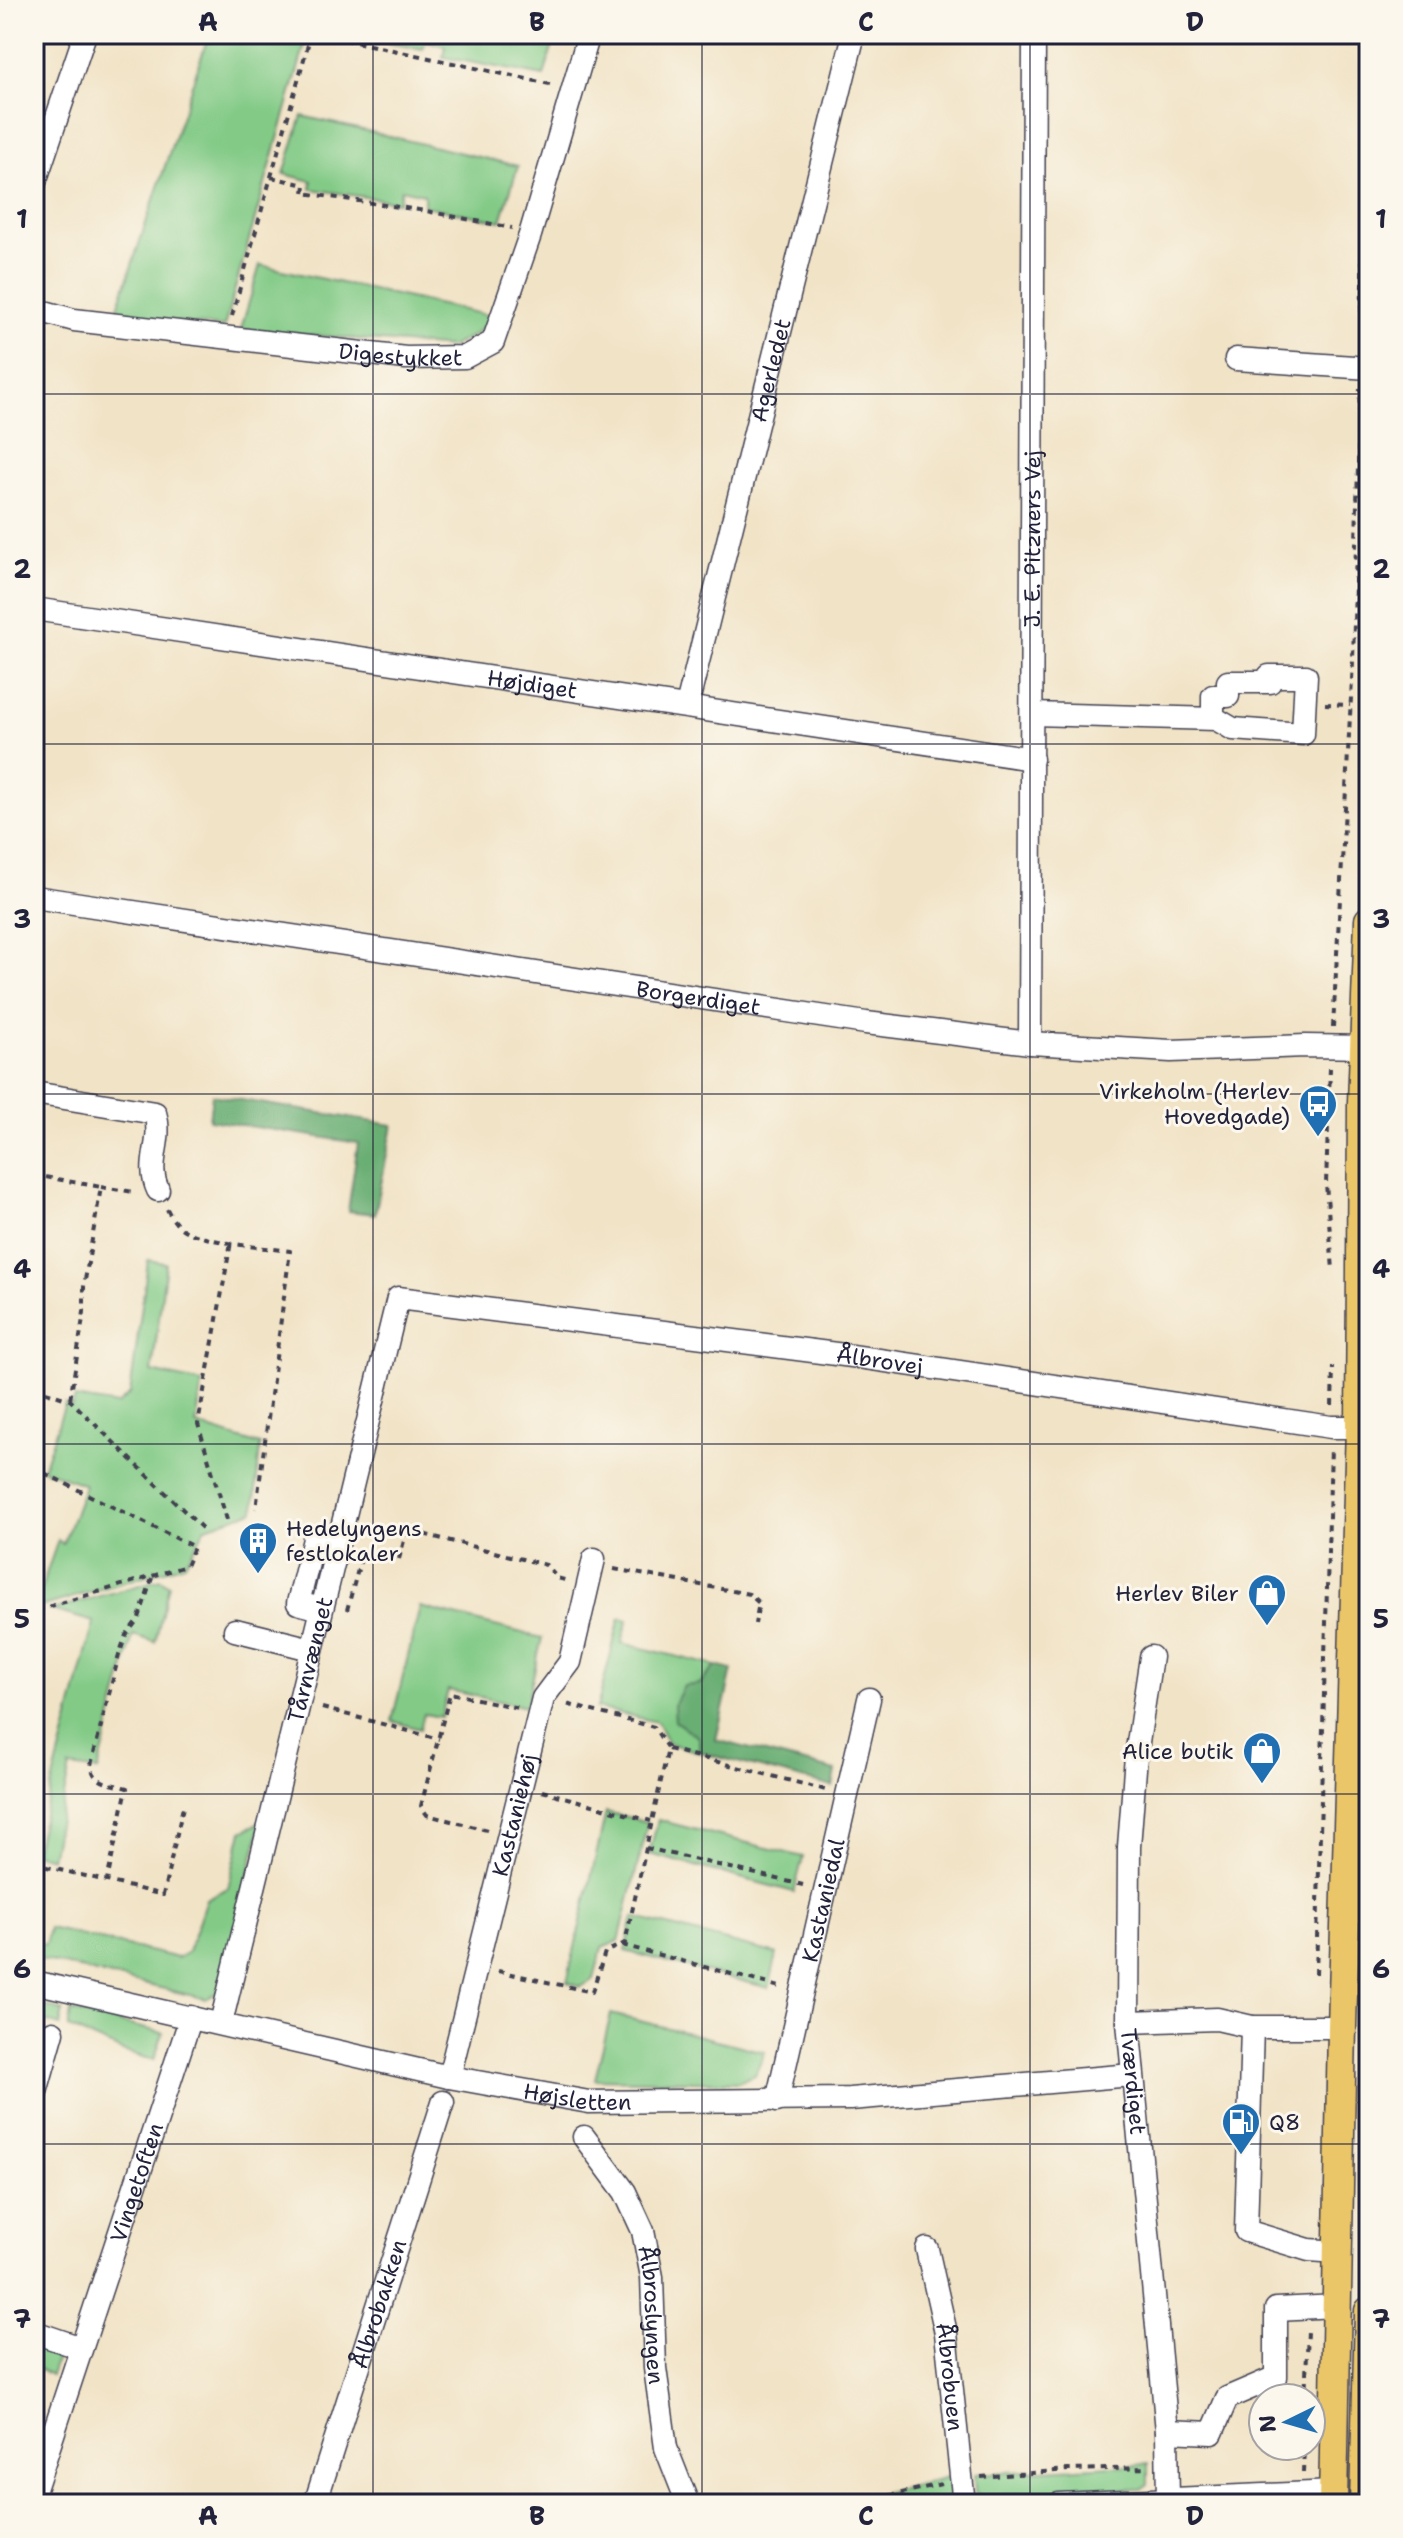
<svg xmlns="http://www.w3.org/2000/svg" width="1403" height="2538" font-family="'Shantell Sans',sans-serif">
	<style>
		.green { fill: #82ca86; stroke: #527660; stroke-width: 2 }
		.forest { fill: #69ae73; stroke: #466857; stroke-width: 2 }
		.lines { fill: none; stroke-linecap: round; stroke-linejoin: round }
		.minor-casing { stroke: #413f50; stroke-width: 25 }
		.major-casing { stroke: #413f50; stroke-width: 31 }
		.path { stroke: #413f50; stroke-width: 4; stroke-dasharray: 6 6; stroke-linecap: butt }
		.minor { stroke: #fff; stroke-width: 22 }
		.major { stroke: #ebc669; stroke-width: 28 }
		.grid { fill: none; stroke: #22223b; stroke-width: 2; stroke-opacity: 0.55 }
		.labels { text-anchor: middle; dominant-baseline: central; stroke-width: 6; stroke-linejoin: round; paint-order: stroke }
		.street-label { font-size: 22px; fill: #22223b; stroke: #fbf7ec }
		.poi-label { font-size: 22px; fill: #22223b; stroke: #fbf7ec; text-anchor: end }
		.neatline { fill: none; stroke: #22223b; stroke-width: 3 }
		.grid-label { font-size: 26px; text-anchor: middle; font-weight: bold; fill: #22223b }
	</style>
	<rect width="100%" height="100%" fill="#fbf7ec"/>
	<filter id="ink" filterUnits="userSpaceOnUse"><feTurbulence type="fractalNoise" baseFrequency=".0125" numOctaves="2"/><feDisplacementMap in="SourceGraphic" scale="16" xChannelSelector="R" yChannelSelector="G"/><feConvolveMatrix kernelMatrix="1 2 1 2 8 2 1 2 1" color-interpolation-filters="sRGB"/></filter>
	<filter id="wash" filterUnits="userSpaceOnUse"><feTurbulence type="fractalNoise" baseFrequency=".006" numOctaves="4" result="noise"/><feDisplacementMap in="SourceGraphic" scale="32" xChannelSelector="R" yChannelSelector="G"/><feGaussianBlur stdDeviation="1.8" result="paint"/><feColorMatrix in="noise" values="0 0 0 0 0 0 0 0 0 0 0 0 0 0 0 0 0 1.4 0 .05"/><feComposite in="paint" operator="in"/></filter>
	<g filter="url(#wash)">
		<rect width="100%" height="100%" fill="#f1e3c6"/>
		<!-- green -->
		<path class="green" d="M209,34H308L224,327L115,316Z
			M355,34H556L544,76L443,57L445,46L426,41L423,49L354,38Z
			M302,116L518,166L501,221L424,206V194L401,189L399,202L311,189L312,181L284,174Z
			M260,265L495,317L471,337L450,347L241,329Z
			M148,1260L166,1263L152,1372L202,1383L196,1425L260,1445L254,1511L206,1527L185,1564L34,1609L58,1540L63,1544L85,1485L43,1469L65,1404L72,1406L75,1398L117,1405L130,1394Z
			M161,1579L169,1585L155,1642L133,1635L98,1771L70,1767L51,1858L34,1853L94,1622L51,1610Z
			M420,1607L542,1638L526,1707L448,1690L441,1717L424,1714L420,1729L392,1721Z
			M620,1618L628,1620L622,1643L716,1666L675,1721L699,1738V1752L668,1743L657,1722L597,1708Z
			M606,1812L648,1822L619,1941L602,1948L594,1979L581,1987L567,1982Z
			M658,1820L803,1857L794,1892L649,1854Z
			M262,1822L220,1991L206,1999L34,1958V1942L45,1945L49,1928L178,1958L188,1952L206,1899L228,1888L242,1831Z
			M633,1917L777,1954L769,1988L625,1951Z
			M34,2004L63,2011L60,2026L44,2021L39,2037L34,2035Z
			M71,2011L163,2033L154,2060L125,2052L68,2028Z
			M611,2014L765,2052L755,2075L738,2082L595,2079Z
			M34,2344L59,2352L51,2375L34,2367Z
			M1148,2464V2484L1141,2489L1048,2491L981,2497L975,2493L974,2474Z
			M951,2476L952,2491L944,2504H842Z"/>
		<!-- forest -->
		<path class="forest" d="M212,1095L393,1125L375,1214L348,1211L358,1143L209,1120Z
			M716,1666L732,1670L716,1740L836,1771L833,1787L699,1752V1738L675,1721L674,1705L684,1686L700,1684Z"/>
	</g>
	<g filter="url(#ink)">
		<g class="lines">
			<!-- minor casing -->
			<g class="minor-casing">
				<g id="minor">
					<path d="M34,185L85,34"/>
					<path id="s1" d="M34,309L74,320L406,358L465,357L493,342L530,235L589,34"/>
					<path d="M1236,359L1369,368"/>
					<path id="s2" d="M34,609L1032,759"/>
					<path id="s3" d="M687,706L854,34"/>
					<path d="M1032,714L1216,719L1233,729L1303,734L1306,676H1269L1270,682H1228V696H1213V719"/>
					<path id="s4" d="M34,897L866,1023L1030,1043L1171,1051L1305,1046L1369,1047"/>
					<path id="s5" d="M1030,1043L1034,34"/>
					<path d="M34,1093L155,1113C164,1143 145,1162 158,1190"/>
					<path d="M321,1609L298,1603L314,1539L337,1544"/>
					<path d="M235,1630L311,1649"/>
					<path id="s6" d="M1151,1657L1136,1756L1129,1847L1128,2022L1167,2431L1168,2504"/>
					<path id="s7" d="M34,1982L449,2077L589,2102L850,2099L1132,2075"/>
					<path d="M1128,2022L1217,2019L1252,2027H1342"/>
					<path id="s8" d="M221,2023L398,1298L852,1356L1331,1427H1360"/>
					<path d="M1252,2027L1246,2231L1309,2250L1338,2252"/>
					<path id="s9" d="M449,2077L543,1698L570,1662L594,1559"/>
					<path d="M34,2099L53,2032"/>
					<path id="s10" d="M777,2101L869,1699"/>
					<path id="s11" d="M584,2137L625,2192L643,2231L652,2277L655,2368L666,2448L688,2504"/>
					<path id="s12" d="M927,2249L946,2333L964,2504"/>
					<path d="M34,2332L81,2348"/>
					<path d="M1167,2431L1212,2433L1227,2398L1276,2377V2309L1337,2306"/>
					<path id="s13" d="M34,2492L191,2017"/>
					<path id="s14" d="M315,2504L443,2102"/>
					<path d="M1059,2504L1334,2492"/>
				</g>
			</g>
			<!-- major casing -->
			<g class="major-casing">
				<path id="major" d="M1333,2504L1342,2027L1360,1427L1362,1102L1369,920
					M1364,2504L1369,2311"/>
			</g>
			<!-- path -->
			<path class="path" d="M334,34L351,41L554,85
				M271,177L305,185L304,193L426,211L512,228
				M232,316L311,34
				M1361,348L1366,34
				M1325,704L1350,705
				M1333,1027L1353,661L1360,388
				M1330,1068L1326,1184L1333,1270
				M34,1175L101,1187L84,1286V1312L70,1400
				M101,1187L134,1192
				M167,1209C172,1219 177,1227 188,1232C215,1244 261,1247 290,1251L256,1509
				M34,1388L70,1400L206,1532
				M1332,1406L1333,1367
				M34,1468L194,1547L186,1566L34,1611
				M227,1520L198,1424L231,1242
				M399,1559L407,1530L546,1565L557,1578L569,1581
				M614,1569L749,1594L759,1603L755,1624
				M152,1578L139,1618L126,1635L119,1655L91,1765C94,1784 110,1783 127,1788L107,1881L163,1895L183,1807
				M347,1610L363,1551
				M322,1708L439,1739
				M668,1749L826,1790
				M542,1791L651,1821
				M487,1830L427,1815L421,1806L450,1693L518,1708
				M646,1848L803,1885
				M34,1864L107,1881
				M622,1945L780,1987
				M498,1971L592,1992L605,1952L625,1943L668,1749L654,1727L566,1704
				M1316,1974L1331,1447
				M1305,2398L1308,2331
				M1303,2472L1304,2446
				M981,2477L1068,2470L1148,2468
				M854,2504L941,2484"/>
			<!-- minor -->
			<use href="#minor" class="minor"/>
			<!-- major -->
			<use href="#major" class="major"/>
		</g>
	</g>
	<!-- grid -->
	<path class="grid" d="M373,34V2504M702,34V2504M1030,34V2504M34,394H1369M34,744H1369M34,1094H1369M34,1444H1369M34,1794H1369M34,2144H1369"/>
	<!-- icons -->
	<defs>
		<g id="bus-pin" transform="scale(2)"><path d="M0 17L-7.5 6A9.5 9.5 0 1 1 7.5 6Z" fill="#1f6fb2" stroke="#fbf7ec"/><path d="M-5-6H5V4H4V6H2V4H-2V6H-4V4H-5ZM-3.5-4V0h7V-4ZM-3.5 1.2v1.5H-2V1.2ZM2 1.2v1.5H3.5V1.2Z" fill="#fff"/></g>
		<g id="building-pin" transform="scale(2)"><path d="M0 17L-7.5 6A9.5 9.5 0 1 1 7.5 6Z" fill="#1f6fb2" stroke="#fbf7ec"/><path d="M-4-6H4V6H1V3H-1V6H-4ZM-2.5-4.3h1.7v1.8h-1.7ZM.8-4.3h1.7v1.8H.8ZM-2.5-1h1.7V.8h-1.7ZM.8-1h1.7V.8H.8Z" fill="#fff"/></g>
		<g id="shop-pin" transform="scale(2)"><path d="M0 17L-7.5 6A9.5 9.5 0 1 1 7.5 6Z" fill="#1f6fb2" stroke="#fbf7ec"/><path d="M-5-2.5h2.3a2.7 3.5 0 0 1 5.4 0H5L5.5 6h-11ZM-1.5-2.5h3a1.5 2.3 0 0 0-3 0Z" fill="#fff"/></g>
		<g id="fuel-pin" transform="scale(2)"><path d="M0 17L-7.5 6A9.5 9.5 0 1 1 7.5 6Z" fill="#1f6fb2" stroke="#fbf7ec"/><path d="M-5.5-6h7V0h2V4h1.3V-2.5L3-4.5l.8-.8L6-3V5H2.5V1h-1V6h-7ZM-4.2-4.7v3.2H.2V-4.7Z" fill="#fff"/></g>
	</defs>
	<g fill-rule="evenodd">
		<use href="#bus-pin" x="1318" y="1104"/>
		<use href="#building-pin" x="258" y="1541"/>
		<use href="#shop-pin" x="1267" y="1593"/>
		<use href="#shop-pin" x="1262" y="1751"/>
		<use href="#fuel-pin" x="1241" y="2122"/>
	</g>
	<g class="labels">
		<!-- street labels -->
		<g class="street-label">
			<text stroke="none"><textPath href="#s1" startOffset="370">Digestykket</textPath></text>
			<text stroke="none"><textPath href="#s3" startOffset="346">Agerledet</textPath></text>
			<text stroke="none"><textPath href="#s5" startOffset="504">J. E. Pitzners Vej</textPath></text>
			<text stroke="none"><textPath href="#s2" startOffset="504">Højdiget</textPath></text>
			<text stroke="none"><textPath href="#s4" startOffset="672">Borgerdiget</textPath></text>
			<text stroke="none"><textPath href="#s8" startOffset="1232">Ålbrovej</textPath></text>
			<text stroke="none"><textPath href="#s8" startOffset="374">Tårnvænget</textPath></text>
			<text stroke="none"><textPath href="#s9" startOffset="270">Kastaniehøj</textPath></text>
			<text stroke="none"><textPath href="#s10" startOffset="206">Kastaniedal</textPath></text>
			<text stroke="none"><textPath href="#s6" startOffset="426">Tværdiget</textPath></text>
			<text stroke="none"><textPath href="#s7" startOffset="556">Højsletten</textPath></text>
			<text stroke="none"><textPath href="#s13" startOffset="326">Vingetoften</textPath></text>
			<text stroke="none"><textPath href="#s14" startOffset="210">Ålbrobakken</textPath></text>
			<text stroke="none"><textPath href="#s11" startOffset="196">Ålbroslyngen</textPath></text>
			<text stroke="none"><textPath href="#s12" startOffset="130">Ålbrobuen</textPath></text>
		</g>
		<!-- poi labels -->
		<g class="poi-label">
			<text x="1290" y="1091">Virkeholm (Herlev<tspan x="1290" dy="25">Hovedgade)</tspan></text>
			<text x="286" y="1528" text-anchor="start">Hedelyngens<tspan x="286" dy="25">festlokaler</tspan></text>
			<text x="1239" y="1593">Herlev Biler</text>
			<text x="1234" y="1751">Alice butik</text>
			<text x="1269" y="2122" text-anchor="start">Q8</text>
		</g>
	</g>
	<!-- margin -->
	<rect width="1403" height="2538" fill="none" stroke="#fbf7ec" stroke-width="88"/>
	<!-- north arrow -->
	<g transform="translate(1287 2422) rotate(265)"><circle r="38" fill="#fbf7ec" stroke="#a4a2a5" stroke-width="2"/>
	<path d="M0-6L14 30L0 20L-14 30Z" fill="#1f6fb2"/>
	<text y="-12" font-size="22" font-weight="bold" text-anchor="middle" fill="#22223b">N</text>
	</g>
	<rect x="44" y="44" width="1315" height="2450" class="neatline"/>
	<g class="grid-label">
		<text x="208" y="31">A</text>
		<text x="537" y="31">B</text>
		<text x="866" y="31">C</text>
		<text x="1195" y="31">D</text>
		<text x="22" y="228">1</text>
		<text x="1381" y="228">1</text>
		<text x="22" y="578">2</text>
		<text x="1381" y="578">2</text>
		<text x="22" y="928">3</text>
		<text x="1381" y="928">3</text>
		<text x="22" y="1278">4</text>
		<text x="1381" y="1278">4</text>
		<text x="22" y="1628">5</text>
		<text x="1381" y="1628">5</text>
		<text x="22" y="1978">6</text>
		<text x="1381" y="1978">6</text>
		<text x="22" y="2328">7</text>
		<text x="1381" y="2328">7</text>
		<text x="208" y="2525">A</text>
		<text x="537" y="2525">B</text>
		<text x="866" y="2525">C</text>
		<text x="1195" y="2525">D</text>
	</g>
</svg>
